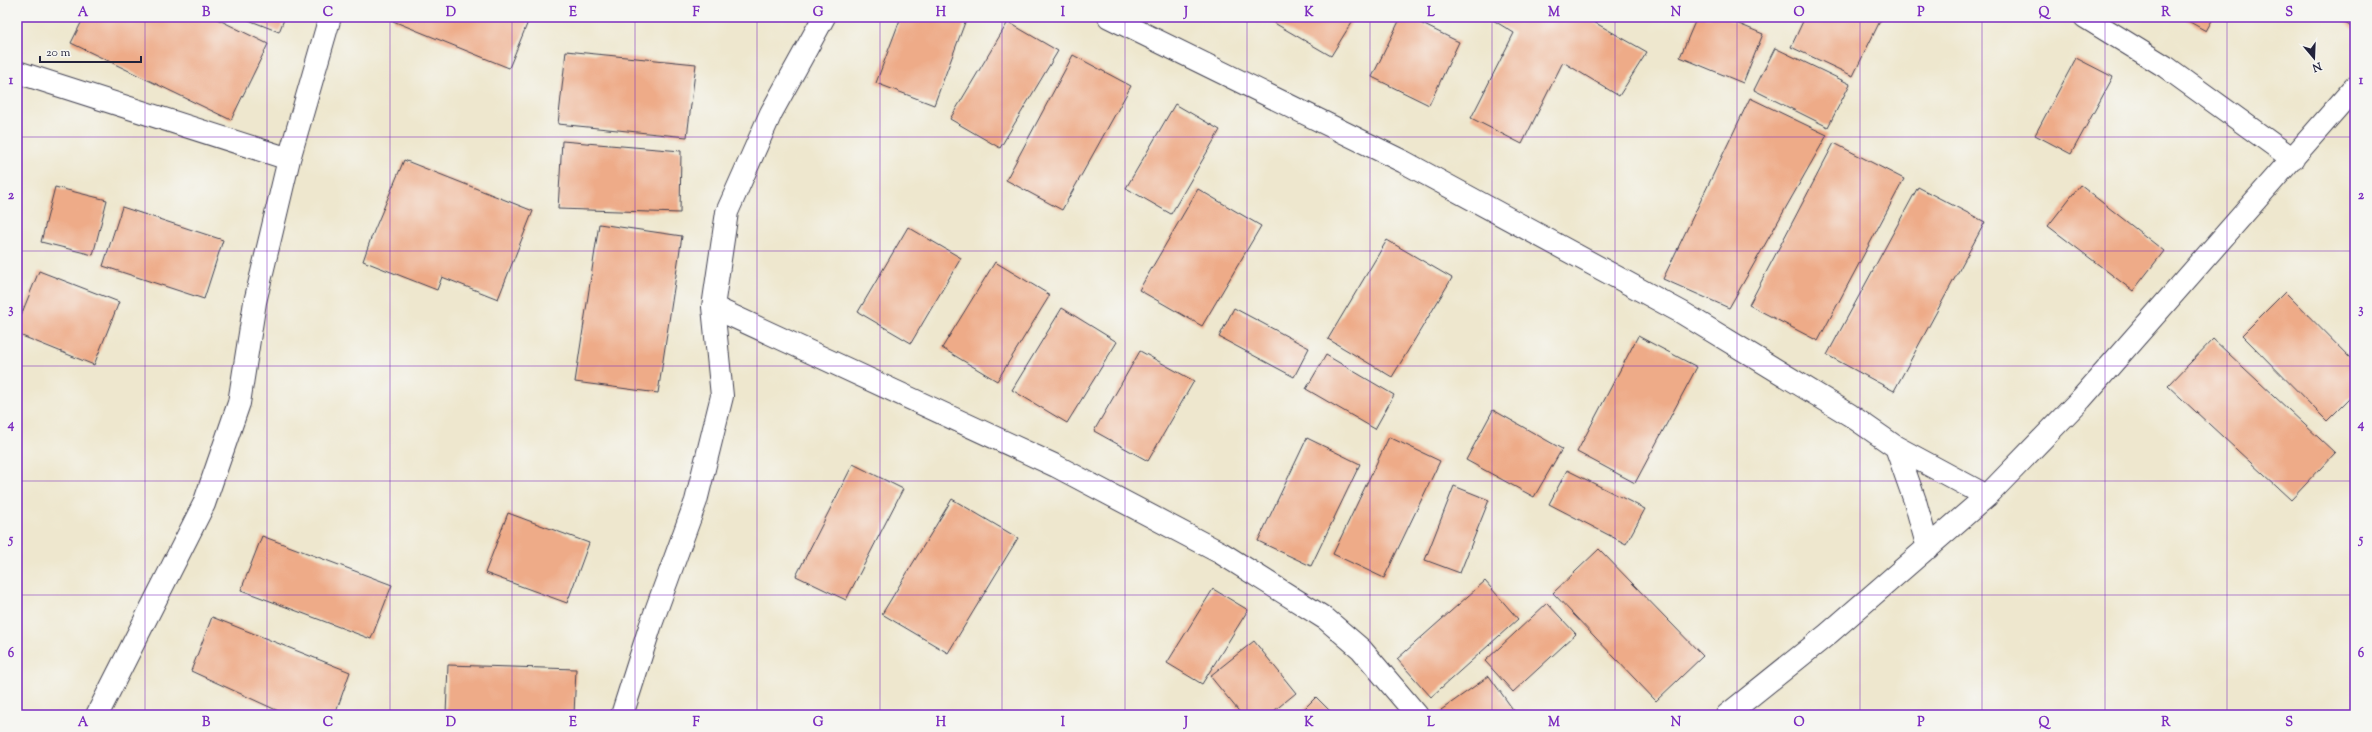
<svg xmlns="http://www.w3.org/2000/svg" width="2372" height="732" font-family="'Sorts Mill Goudy',serif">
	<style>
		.building { fill: #eeab88 }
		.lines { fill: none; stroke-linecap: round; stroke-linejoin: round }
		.minor-casing { stroke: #414051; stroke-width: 24 }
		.minor { stroke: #fff; stroke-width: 22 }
		.grid { fill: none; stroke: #7b2cbf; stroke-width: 1; stroke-opacity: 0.55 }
		.neatline { fill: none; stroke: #7b2cbf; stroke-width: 1.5 }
		.grid-label { font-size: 13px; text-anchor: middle; font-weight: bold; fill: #7b2cbf }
	</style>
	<rect width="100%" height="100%" fill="#f6f6f2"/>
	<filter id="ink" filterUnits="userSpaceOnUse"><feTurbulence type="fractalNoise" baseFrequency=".025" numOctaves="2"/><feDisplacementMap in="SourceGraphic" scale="8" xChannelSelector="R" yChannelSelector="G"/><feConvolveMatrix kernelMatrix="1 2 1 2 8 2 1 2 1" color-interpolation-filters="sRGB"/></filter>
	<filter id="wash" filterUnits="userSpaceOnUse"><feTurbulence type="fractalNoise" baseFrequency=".012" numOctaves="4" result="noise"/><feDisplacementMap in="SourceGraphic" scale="16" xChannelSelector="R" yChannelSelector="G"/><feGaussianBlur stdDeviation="0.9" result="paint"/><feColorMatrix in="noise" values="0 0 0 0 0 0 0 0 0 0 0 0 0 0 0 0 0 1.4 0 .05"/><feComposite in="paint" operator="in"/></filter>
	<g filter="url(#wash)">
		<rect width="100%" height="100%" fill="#eee7ce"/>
		<g id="blocks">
			<!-- building -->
			<path class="building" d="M84,17H213L268,44L231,120L71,43Z
				M241,17H285L279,32Z
				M395,17H530L509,68L393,21Z
				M901,17H967L934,105L876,83Z
				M1264,17H1355L1331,56Z
				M1401,17H1408L1459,42L1429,105L1372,77Z
				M1495,17H1585L1647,52L1619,96L1563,62L1522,144L1471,118L1514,33L1493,20Z
				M1697,17H1722L1763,34L1743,83L1680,57Z
				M1805,17H1882L1853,76L1791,47Z
				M2181,17H2214L2206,31Z
				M2337,17H2355V30Z
				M1008,22L1058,51L1000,148L950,119Z
				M1775,48L1850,84L1828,127L1754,90Z
				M566,51L696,64L687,137L558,124Z
				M1073,55L1131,86L1062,210L1006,180Z
				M2076,58L2113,77L2071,154L2035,135Z
				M1750,98L1827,135L1729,308L1663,279Z
				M1175,104L1220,130L1171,214L1126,188Z
				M562,141L681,151L680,213L558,209Z
				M1834,143L1904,179L1818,341L1749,305Z
				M404,160L533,211L498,299L442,277L437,290L363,261L371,238Z
				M2080,185L2164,251L2133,291L2048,226Z
				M55,187L107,200L93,255L41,242Z
				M1918,187L1985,222L1894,391L1827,355Z
				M1198,189L1261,226L1202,326L1139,290Z
				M122,207L223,240L204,299L103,266Z
				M599,224L682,236L658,393L575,382Z
				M908,227L961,258L911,343L858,312Z
				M1387,240L1452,278L1392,377L1328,339Z
				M995,262L1050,295L997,381L942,348Z
				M39,271L119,302L94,365L17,334V325Z
				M2285,292L2355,363V393L2327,421L2242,335Z
				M1062,308L1117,342L1067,423L1012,390Z
				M1234,308L1309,348L1294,377L1219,337Z
				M1638,336L1697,367L1635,483L1577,452Z
				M2213,339L2335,453L2291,500L2168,386Z
				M1140,351L1194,381L1148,461L1094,431Z
				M1326,355L1394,395L1375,429L1306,389Z
				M1493,410L1562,449L1534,497L1466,460Z
				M1389,437L1440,461L1384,578L1333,554Z
				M1307,438L1360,464L1311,566L1258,541Z
				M853,464L903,489L846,600L796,576Z
				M1567,470L1645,509L1626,544L1549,504Z
				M1454,486L1489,500L1460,573L1425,560Z
				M952,499L1018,538L948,653L882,614Z
				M508,513L589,543L567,603L485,573Z
				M262,536L392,585L371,639L241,590Z
				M1599,549L1703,656L1656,701L1553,593Z
				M1485,581L1518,619L1431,697L1397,659Z
				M1213,589L1248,610L1202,684L1167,663Z
				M1547,603L1576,634L1513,692L1485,661Z
				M212,617L350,672L335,715H287L191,671Z
				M1254,641L1296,693L1269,715H1242L1210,676Z
				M448,665L576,669L574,715H446Z
				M1489,676L1517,715H1444L1441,710Z
				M1316,697L1334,715H1298Z"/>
		</g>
	</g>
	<g filter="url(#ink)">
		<use href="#blocks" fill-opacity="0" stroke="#414051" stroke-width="1"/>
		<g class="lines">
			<!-- minor casing -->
			<g class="minor-casing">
				<path id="minor" d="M1109,17L1404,162L1681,312L1850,415L1896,447L1987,496
					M2085,17L2166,67L2293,159
					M17,72L289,159
					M713,307L1056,466L1221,553L1326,619L1361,649L1417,715
					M1896,447L1915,501L1928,548
					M97,715L204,504L239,403L255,302L289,159L330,17
					M622,715L650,627L696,501L722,396L713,307L727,212L771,113L824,17
					M1727,715L1828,634L1987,496L2081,399L2355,87"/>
			</g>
			<!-- minor -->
			<use href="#minor" class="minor"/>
		</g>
	</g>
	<!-- grid -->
	<path class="grid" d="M145,17V715M267,17V715M390,17V715M512,17V715M635,17V715M757,17V715M880,17V715M1002,17V715M1125,17V715M1247,17V715M1370,17V715M1492,17V715M1615,17V715M1737,17V715M1860,17V715M1982,17V715M2105,17V715M2227,17V715M17,137H2355M17,251H2355M17,366H2355M17,481H2355M17,595H2355"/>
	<!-- margin -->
	<rect width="2372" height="732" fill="none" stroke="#f6f6f2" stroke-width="44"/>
	<!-- north arrow -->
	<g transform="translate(2314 58) rotate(161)" stroke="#f6f6f2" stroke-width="3" paint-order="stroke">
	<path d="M0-3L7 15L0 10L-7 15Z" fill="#22223b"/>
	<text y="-6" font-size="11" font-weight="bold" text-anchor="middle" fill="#22223b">N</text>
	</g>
	<!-- scale -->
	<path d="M40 56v6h101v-6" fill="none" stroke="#22223b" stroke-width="2"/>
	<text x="46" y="56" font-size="12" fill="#22223b" stroke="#f6f6f2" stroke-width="3" paint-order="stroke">20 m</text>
	<rect x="22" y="22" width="2328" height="688" class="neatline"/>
	<g class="grid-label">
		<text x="83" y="16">A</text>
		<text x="206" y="16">B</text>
		<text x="328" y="16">C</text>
		<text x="451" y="16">D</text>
		<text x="573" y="16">E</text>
		<text x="696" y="16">F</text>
		<text x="818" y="16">G</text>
		<text x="941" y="16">H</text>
		<text x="1063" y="16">I</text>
		<text x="1186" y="16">J</text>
		<text x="1309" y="16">K</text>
		<text x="1431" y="16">L</text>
		<text x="1554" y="16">M</text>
		<text x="1676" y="16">N</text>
		<text x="1799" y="16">O</text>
		<text x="1921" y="16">P</text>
		<text x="2044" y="16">Q</text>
		<text x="2166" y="16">R</text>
		<text x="2289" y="16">S</text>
		<text x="11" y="84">1</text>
		<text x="2361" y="84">1</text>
		<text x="11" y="199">2</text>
		<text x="2361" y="199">2</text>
		<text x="11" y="313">3</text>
		<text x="2361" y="313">3</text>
		<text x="11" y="428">4</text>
		<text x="2361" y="428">4</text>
		<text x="11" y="543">5</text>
		<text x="2361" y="543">5</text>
		<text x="11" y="657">6</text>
		<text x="2361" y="657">6</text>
		<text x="83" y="726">A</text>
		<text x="206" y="726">B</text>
		<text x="328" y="726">C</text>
		<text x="451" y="726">D</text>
		<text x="573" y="726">E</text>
		<text x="696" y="726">F</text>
		<text x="818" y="726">G</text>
		<text x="941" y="726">H</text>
		<text x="1063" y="726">I</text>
		<text x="1186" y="726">J</text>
		<text x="1309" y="726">K</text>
		<text x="1431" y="726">L</text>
		<text x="1554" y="726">M</text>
		<text x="1676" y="726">N</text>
		<text x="1799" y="726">O</text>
		<text x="1921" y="726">P</text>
		<text x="2044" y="726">Q</text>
		<text x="2166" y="726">R</text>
		<text x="2289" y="726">S</text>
	</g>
</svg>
